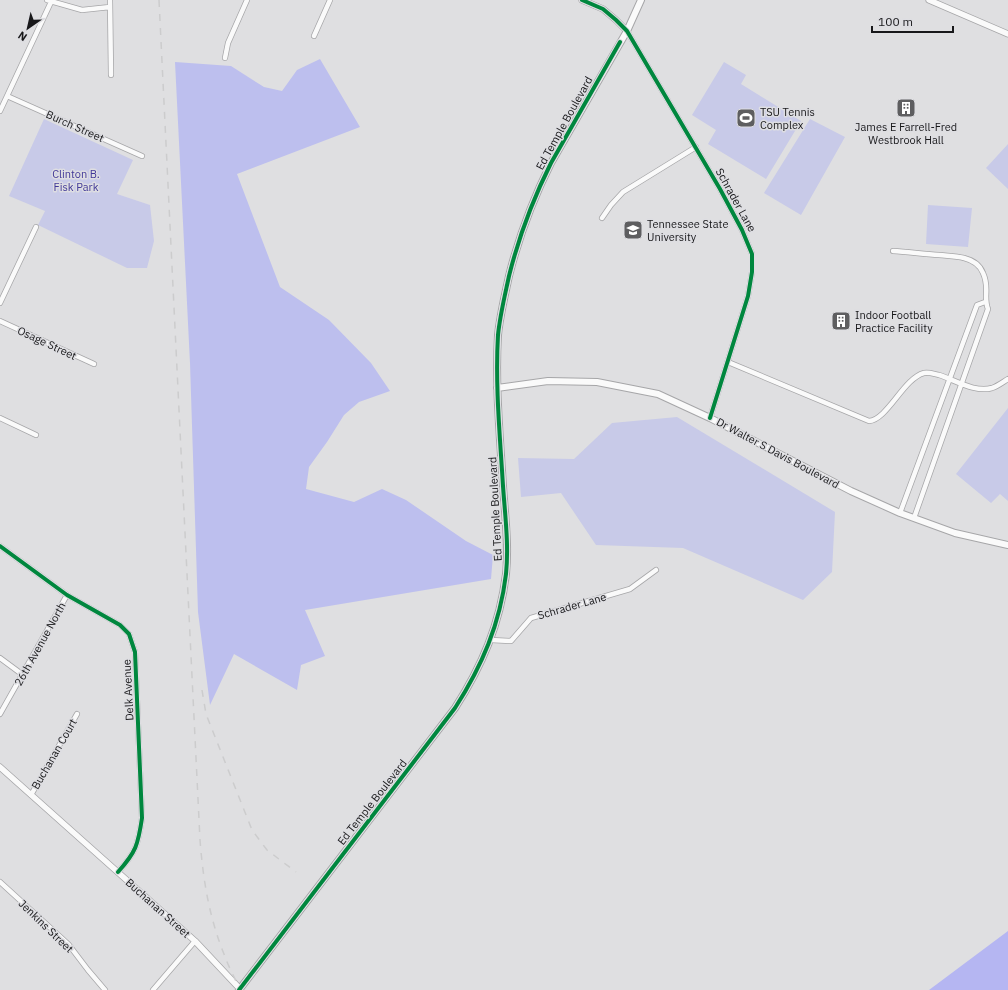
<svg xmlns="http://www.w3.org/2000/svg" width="1008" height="990" font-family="'IBM Plex Sans',sans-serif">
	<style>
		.green { fill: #c8cae8 }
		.forest { fill: #bdbfee }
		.water { fill: #b5b6f2 }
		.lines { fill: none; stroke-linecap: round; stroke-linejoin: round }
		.minor-casing { stroke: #a6a6a8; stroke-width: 6 }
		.tertiary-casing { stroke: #a6a6a8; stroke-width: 7 }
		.secondary-casing { stroke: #a6a6a8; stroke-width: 8 }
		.minor { stroke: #fafafa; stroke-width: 4.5 }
		.tertiary { stroke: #fafafa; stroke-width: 5.5 }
		.secondary { stroke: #fafafa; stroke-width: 6 }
		.rail { stroke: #cccccd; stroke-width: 1.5; stroke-dasharray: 7 7; stroke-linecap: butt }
		.cycleway-casing { stroke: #dedee2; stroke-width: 6 }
		.cycleway { stroke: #00873e; stroke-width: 4 }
		.labels { text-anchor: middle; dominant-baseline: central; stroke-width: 3; stroke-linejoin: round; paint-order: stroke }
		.poi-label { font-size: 11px; fill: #18181a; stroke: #dedee2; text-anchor: start }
		.street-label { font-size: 11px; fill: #18181a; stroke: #dedee2 }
		.park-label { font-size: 11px; fill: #413898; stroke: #dedee2 }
	</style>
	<rect width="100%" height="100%" fill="#dfdfe1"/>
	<!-- green -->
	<path class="green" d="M724,62L746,75L741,84L801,121L766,179L708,144L716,130L692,115Z
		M44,119L133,160L117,194L150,205L154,241L147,268H127L38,225L45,211L9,196Z
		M810,119L845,137L801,215L764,193Z
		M1008,144V189L986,168Z
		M928,205L972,208L968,247L926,244Z
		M1008,408V501L1000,494L991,503L956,474Z
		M677,417L835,512L832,572L803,600L683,548L596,545L561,493L521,497L518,458L574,459L612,423Z"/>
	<!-- forest -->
	<path class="forest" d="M320,59L360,127L237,174L280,287L329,320L371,363L390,391L359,402L344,415L327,442L309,467L306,489L354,502L382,489L406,500L466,541L493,555L491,579L305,610L325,656L301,665L297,690L234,654L210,705L198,612L190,363L175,62L231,66L264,87L282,91L297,70Z"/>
	<!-- water -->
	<path class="water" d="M1008,931V990H929Z"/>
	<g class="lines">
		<!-- minor casing -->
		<g class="minor-casing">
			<path id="minor" d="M47,0L82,10L110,7
				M110,0L111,75
				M627,31L720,189L742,230L752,254V272L748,296L710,418
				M314,36L330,0
				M225,58L228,43L247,0
				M7,96L142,156
				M0,111L51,2
				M602,218L611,205L623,192L696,147
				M893,251C908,252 924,254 939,255C948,256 956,256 964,258C972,260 980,265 983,273C990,288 983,297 988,309L914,518
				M0,303L36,227
				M0,321L94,364
				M728,362L869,421C887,420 904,378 924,373C929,372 934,374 939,375C955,380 975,393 992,388C998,386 1003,382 1008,379
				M0,418L36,435
				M900,513L977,305L985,302
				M0,546L67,595L120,625L129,634L135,652L142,818C138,845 136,852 118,872
				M491,640L511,641L531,618L630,589L656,570
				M0,658L23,675
				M0,714L67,595
				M31,795L77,714
				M0,882L69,945L88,970L105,990
				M153,990L195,941"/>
		</g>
		<!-- tertiary casing -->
		<g class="tertiary-casing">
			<path id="tertiary" d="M582,0L603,9L616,20L627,31
				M929,0L1008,34
				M0,767L195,941L240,989"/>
		</g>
		<!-- secondary casing -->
		<g class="secondary-casing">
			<path id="secondary" d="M497,388L548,381L597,382L658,394L710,418L851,491L900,513L955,533L1008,545
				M239,990L455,708C482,666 500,624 506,574C509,545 505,515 503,486C500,436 495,385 498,335C500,315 505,295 509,276C519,236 533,199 551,163L627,31L641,0"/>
		</g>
		<!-- minor -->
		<use href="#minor" class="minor"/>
		<!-- tertiary -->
		<use href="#tertiary" class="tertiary"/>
		<!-- secondary -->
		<use href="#secondary" class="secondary"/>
		<!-- rail -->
		<path class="rail" d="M159,0L200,840C203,879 209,917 224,954C228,966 235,978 240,990
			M202,690L206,714L252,830L267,850L296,872"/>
		<!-- cycleway casing -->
		<g class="cycleway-casing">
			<path id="cycleway" d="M582,0L603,9L616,20L627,31L720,189L742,230L752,254V272L748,296L710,418
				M0,546L67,595L120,625L129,634L135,652L142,818C138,845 136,852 118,872
				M239,990L455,708C482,666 500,624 506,574C509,545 505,515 503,486C500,436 495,385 498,335C500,315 505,295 509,276C519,236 533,199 551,163L620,42"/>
		</g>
		<!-- cycleway -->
		<use href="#cycleway" class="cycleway"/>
	</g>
	<!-- icons -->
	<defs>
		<g id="building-square" transform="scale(1)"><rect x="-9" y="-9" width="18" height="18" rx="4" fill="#5e5e60" stroke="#dedee2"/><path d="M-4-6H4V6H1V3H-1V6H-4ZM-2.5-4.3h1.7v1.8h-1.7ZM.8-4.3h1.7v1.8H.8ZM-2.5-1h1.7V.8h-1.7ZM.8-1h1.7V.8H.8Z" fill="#fff"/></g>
		<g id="stadium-square" transform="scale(1)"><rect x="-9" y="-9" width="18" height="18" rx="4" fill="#5e5e60" stroke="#dedee2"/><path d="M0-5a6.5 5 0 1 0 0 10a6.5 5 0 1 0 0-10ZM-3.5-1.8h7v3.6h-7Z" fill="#fff"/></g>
		<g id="university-square" transform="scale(1)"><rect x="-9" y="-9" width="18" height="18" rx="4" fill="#5e5e60" stroke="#dedee2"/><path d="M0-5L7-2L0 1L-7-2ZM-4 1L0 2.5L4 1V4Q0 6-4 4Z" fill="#fff"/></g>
	</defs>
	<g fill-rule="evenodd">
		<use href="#building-square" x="906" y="108"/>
		<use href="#stadium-square" x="746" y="118"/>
		<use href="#university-square" x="633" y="230"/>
		<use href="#building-square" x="841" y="321"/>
	</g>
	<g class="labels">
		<!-- poi labels -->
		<g class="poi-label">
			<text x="760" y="112">TSU Tennis<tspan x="760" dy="13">Complex</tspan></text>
			<text x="906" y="127" text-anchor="middle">James E Farrell-Fred<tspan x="906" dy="13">Westbrook Hall</tspan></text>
			<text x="647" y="224">Tennessee State<tspan x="647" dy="13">University</tspan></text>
			<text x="855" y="315">Indoor Football<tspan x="855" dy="13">Practice Facility</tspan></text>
		</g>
		<!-- street labels -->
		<g class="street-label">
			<text transform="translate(564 123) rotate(-61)">Ed Temple Boulevard</text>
			<text transform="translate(75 126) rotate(24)">Burch Street</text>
			<text transform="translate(736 200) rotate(61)">Schrader Lane</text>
			<text transform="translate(47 343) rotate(25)">Osage Street</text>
			<text transform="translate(778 453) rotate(28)">Dr Walter S Davis Boulevard</text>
			<text transform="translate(495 509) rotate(-93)">Ed Temple Boulevard</text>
			<text transform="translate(572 606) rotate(-16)">Schrader Lane</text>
			<text transform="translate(40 644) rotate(-61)">26th Avenue North</text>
			<text transform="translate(128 690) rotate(-93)">Delk Avenue</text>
			<text transform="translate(54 754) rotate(-60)">Buchanan Court</text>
			<text transform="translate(372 802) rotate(-52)">Ed Temple Boulevard</text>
			<text transform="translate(158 908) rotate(42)">Buchanan Street</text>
			<text transform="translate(46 926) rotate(44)">Jenkins Street</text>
		</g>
		<!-- park labels -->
		<g class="park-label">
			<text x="76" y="174">Clinton B.<tspan x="76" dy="13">Fisk Park</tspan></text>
		</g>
	</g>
	<!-- north arrow -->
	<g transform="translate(28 28) rotate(214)" stroke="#dedee2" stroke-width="3" paint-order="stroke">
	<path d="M0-3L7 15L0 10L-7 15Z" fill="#18181a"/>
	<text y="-6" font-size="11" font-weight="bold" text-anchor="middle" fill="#18181a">N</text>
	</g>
	<!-- scale -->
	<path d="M872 26v6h81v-6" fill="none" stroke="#18181a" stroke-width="2"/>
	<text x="878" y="26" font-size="12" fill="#18181a" stroke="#dedee2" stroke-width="3" paint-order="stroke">100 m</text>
</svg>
